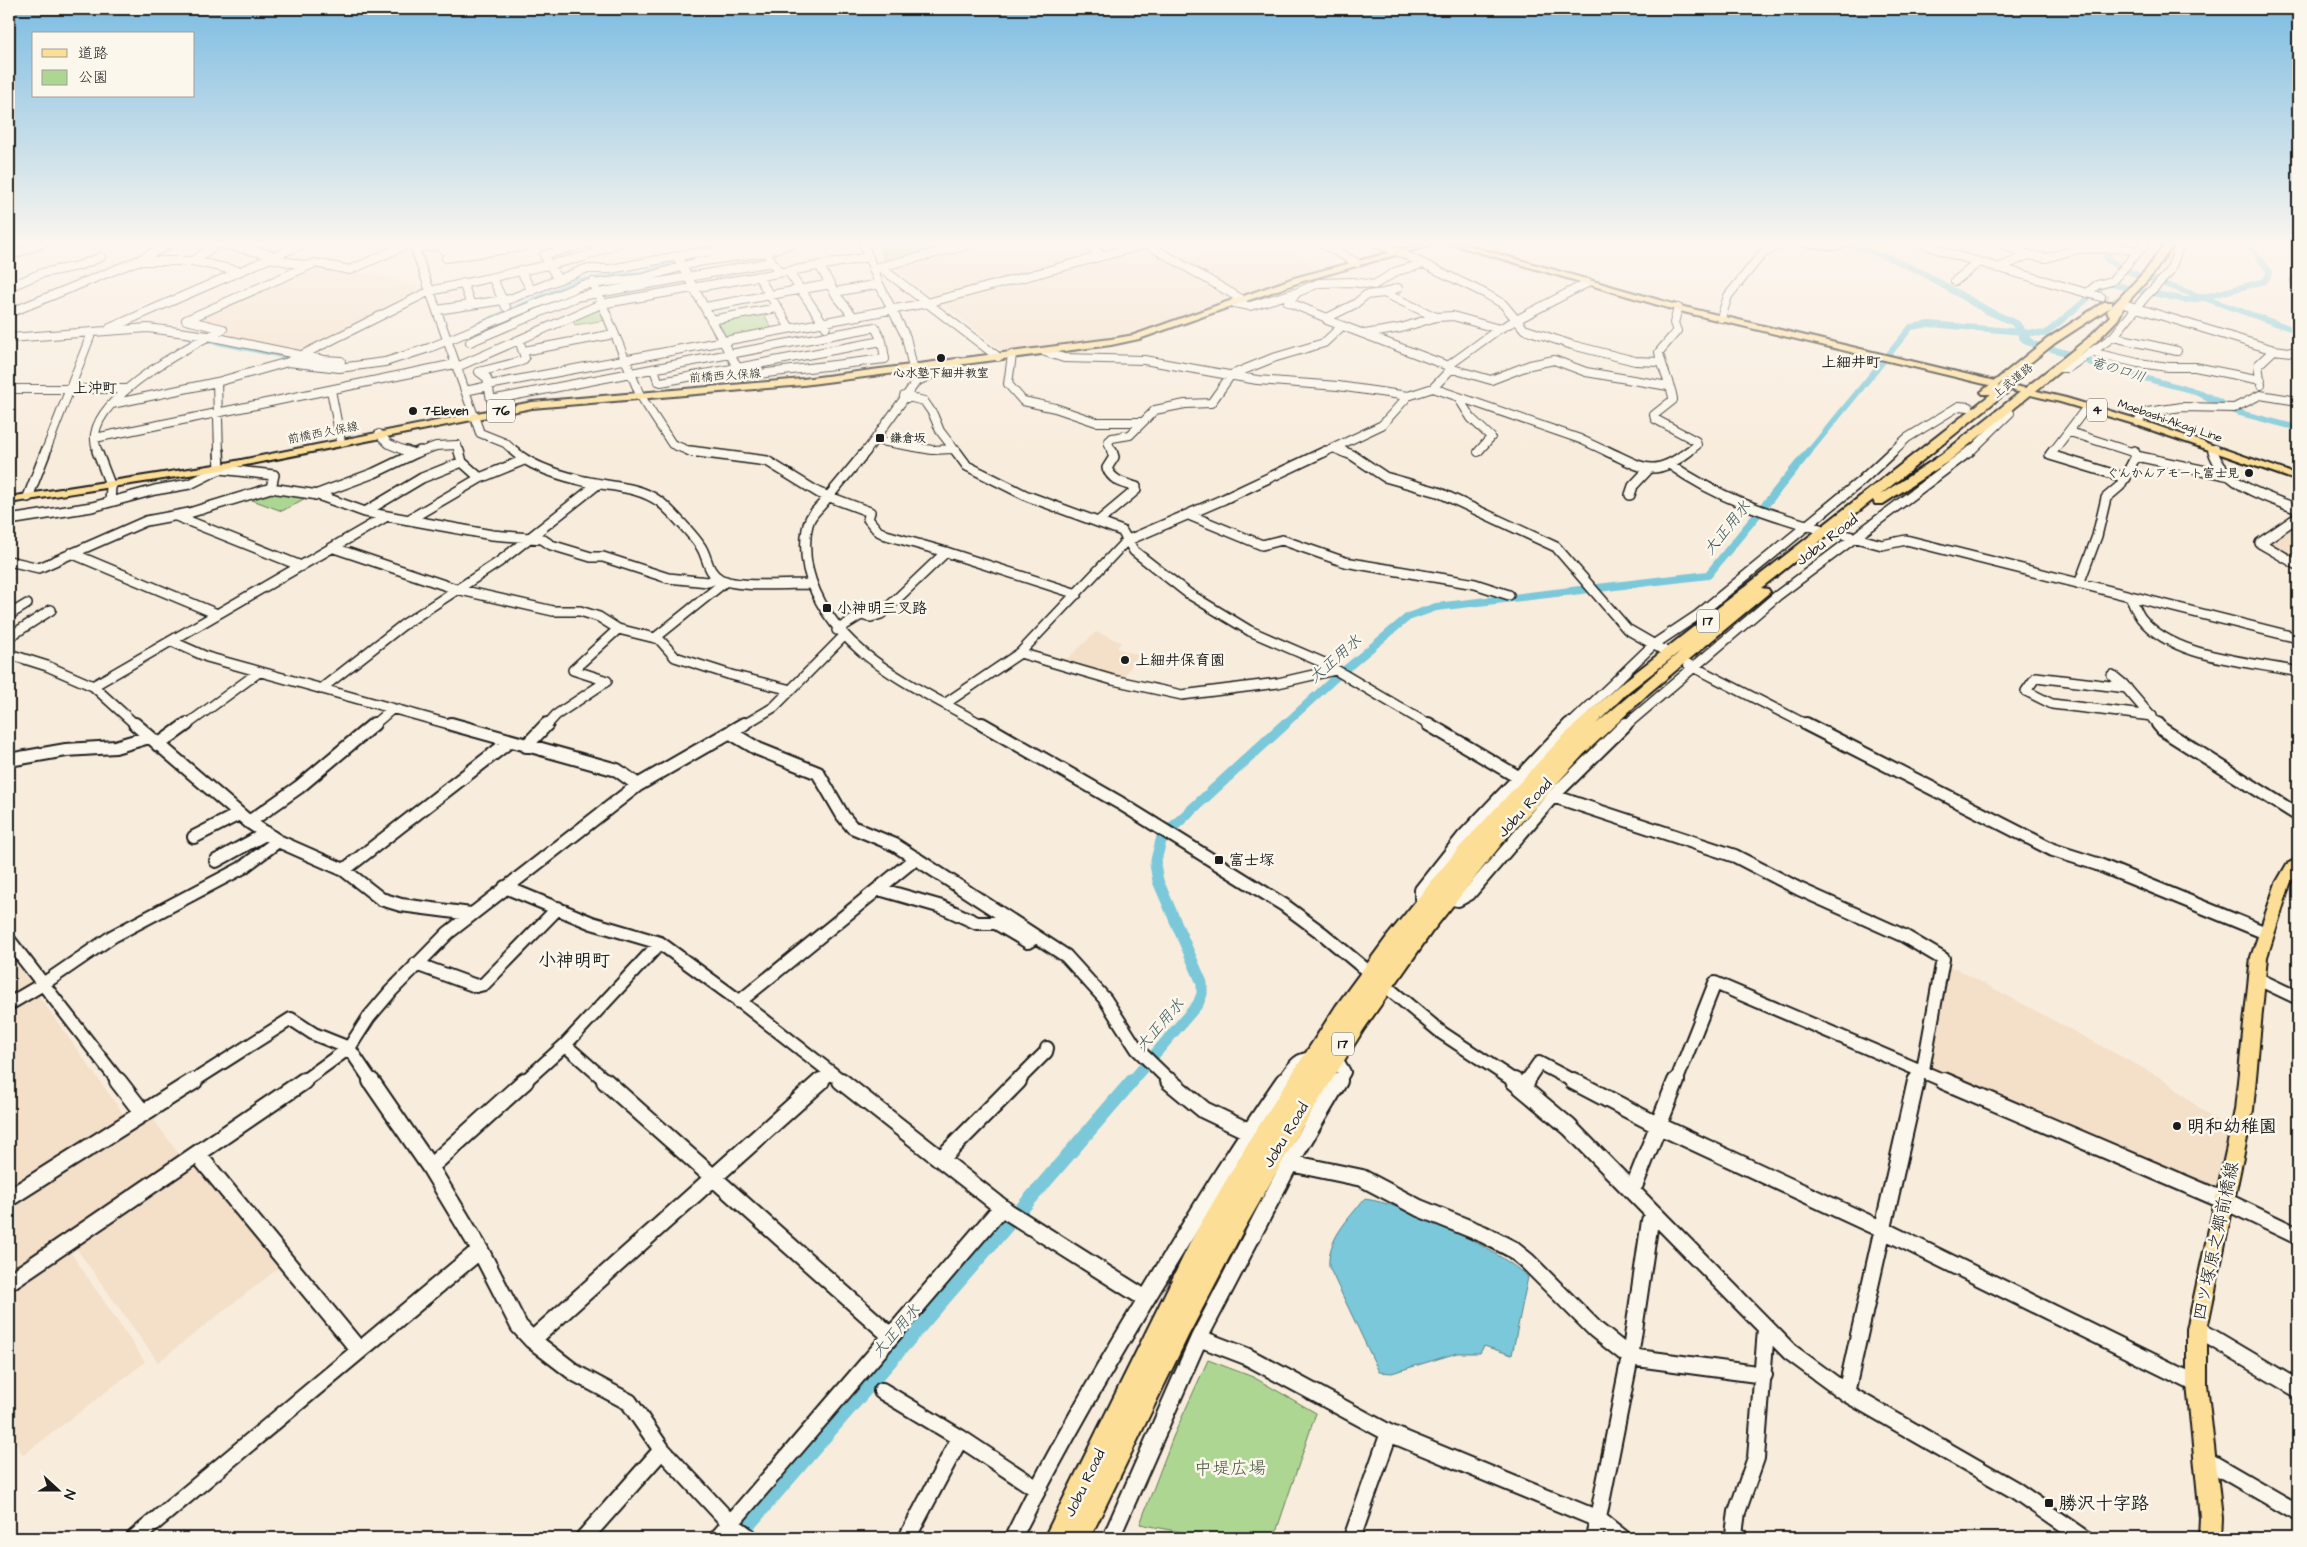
<svg xmlns="http://www.w3.org/2000/svg" width="2307" height="1547" font-family="'Architects Daughter','Klee One',sans-serif">
	<style>
		.built { fill: #f4dfc8 }
		.green { fill: #aed693; stroke: #657958 }
		.water { fill: #7ac8d9; stroke: #54838d }
		.lines { fill: none; stroke-linecap: round; stroke-linejoin: round }
		.canal-far3 { stroke: #7ac8d9; stroke-width: 6 }
		.canal-far2 { stroke: #7ac8d9; stroke-width: 8 }
		.canal-far1 { stroke: #7ac8d9; stroke-width: 11 }
		.canal { stroke: #7ac8d9; stroke-width: 14 }
		.river { fill: #7ac8d9; fill-rule: evenodd }
		.minor-tunnel-far1 { stroke: #ccc2b6; stroke-width: 8; stroke-dasharray: 8 4; stroke-linecap: butt }
		.minor-tunnel { stroke: #ccc2b6; stroke-width: 9; stroke-dasharray: 9 5; stroke-linecap: butt }
		.minor-far3-casing { stroke: #1c1c1c; stroke-width: 10 }
		.minor-far2-casing { stroke: #1c1c1c; stroke-width: 12 }
		.minor-far1-casing { stroke: #1c1c1c; stroke-width: 16 }
		.minor-casing { stroke: #1c1c1c; stroke-width: 20 }
		.major-casing { stroke: #1c1c1c; stroke-width: 4 }
		.highway-casing { stroke: #1c1c1c; stroke-width: 4 }
		.minor-far3 { stroke: #fbf7ec; stroke-width: 8 }
		.minor-far2 { stroke: #fbf7ec; stroke-width: 9 }
		.minor-far1 { stroke: #fbf7ec; stroke-width: 12 }
		.minor { stroke: #fbf7ec; stroke-width: 16 }
		.major { fill: #fdde96; fill-rule: evenodd }
		.highway { fill: #fdde96; fill-rule: evenodd }
		.highway-bridge-casing { stroke: #1c1c1c; stroke-width: 13; stroke-linecap: butt }
		.highway-bridge { stroke: #fdde96; stroke-width: 11 }
		.poi-dot { fill: #1c1c1c; stroke: #fbf7ec; stroke-width: 2 }
		.labels { text-anchor: middle; dominant-baseline: central; stroke-width: 5; stroke-linejoin: round; paint-order: stroke }
		.far-poi-label { font-size: 12px; font-weight: bold; fill: #1c1c1c; stroke: #fbf7ec; text-anchor: start }
		.far-street-label { font-size: 12px; fill: #1c1c1c; stroke: #fbf7ec }
		.far-water-label { font-size: 14px; font-style: italic; fill: #3d585e; stroke: #fbf7ec }
		.shield { fill: #fbf7ec; stroke: #5f5e5a; stroke-width: 1 }
		.shield-label { font-size: 14px; font-weight: bold; fill: #1c1c1c }
		.far-quarter-label { font-size: 15px; font-weight: bold; fill: #1c1c1c; stroke: #fbf7ec }
		.street-label { font-size: 15px; fill: #1c1c1c; stroke: #fbf7ec }
		.poi-label { font-size: 15px; font-weight: bold; fill: #1c1c1c; stroke: #fbf7ec; text-anchor: start }
		.water-label { font-size: 16px; font-style: italic; fill: #3d585e; stroke: #fbf7ec }
		.quarter-label { font-size: 18px; font-weight: bold; fill: #1c1c1c; stroke: #fbf7ec }
		.near-poi-label { font-size: 18px; font-weight: bold; fill: #1c1c1c; stroke: #fbf7ec; text-anchor: start }
		.near-street-label { font-size: 18px; fill: #1c1c1c; stroke: #fbf7ec }
		.near-park-label { font-size: 18px; fill: #4f5d46; stroke: #fbf7ec }
	</style>
	<rect width="100%" height="100%" fill="#f8ecdc"/>
	<filter id="ink" filterUnits="userSpaceOnUse"><feTurbulence type="fractalNoise" baseFrequency=".02" numOctaves="2"/><feDisplacementMap in="SourceGraphic" scale="10" xChannelSelector="R" yChannelSelector="G"/><feConvolveMatrix kernelMatrix="1 2 1 2 8 2 1 2 1" color-interpolation-filters="sRGB"/></filter>
	<g filter="url(#ink)">
		<!-- built -->
		<path class="built" d="M983,243H1079L1097,254L934,298L889,265Z
			M1277,244L1321,269L1245,294L1238,293L1181,260L1210,251L1215,254Z
			M1142,248L1151,249L1230,297L1228,301L1115,338L1004,352L941,303Z
			M314,265L395,279L393,281L426,289L427,292L300,355L211,336L226,329L190,320Z
			M2298,520V563L2263,544Z
			M1096,632L1121,642L1117,648L1138,655L1123,679L1062,664Z
			M9,954L30,982L27,988L9,998Z
			M1955,968L2165,1080L2209,1116L2230,1128L2215,1189L1935,1072L1928,1064L1946,969Z
			M38,995L124,1115L121,1120L9,1192V1010Z
			M151,1116L183,1160L9,1278V1208Z
			M196,1163L280,1267L158,1362L74,1245Z
			M67,1247L145,1362L23,1455L9,1431V1287Z"/>
		<!-- green -->
		<path class="green" d="M878,243H974L887,264Z
			M601,308L606,320L575,325L571,318Z
			M763,312L772,329L725,337L715,321Z
			M268,492L309,496L282,511L247,498Z
			M1208,1360L1253,1377L1316,1413L1274,1538H1211L1140,1524L1173,1437Z"/>
		<!-- water -->
		<path class="water" d="M1364,1199C1405,1203 1497,1249 1528,1277L1512,1355L1484,1346L1480,1353H1457L1392,1373L1379,1372L1329,1267C1327,1239 1348,1220 1364,1199Z"/>
		<g class="lines">
			<!-- canal-far3 -->
			<path class="canal-far3" d="M1808,453L1911,327L1930,324L2045,334L2104,285L2111,284L2185,300L2197,299L2265,281L2270,272L2248,243"/>
			<!-- canal-far2 -->
			<path class="canal-far2" d="M1283,726L1334,679L1408,617L1436,607L1708,575L1809,451"/>
			<!-- canal-far1 -->
			<path class="canal-far1" d="M1131,1082L1198,1004L1202,994V983L1158,881L1155,864L1162,837L1285,724"/>
			<!-- canal -->
			<path class="canal" d="M739,1536L1132,1081"/>
			<!-- river -->
			<path class="river" d="M772,243H787L751,255L746,252Z
				M1836,243H1850L1890,255L1924,270L1992,309L2019,321L2034,341L2074,352L2106,365L2202,390L2244,411L2298,425V431L2236,415L2194,394L2098,369L2066,356L2026,345L2020,340L2017,331L2011,325L1984,313L1918,274L1884,259Z
				M2095,243H2104L2111,249L2112,258L2127,268L2298,328V334L2121,272L2104,261L2101,250Z
				M716,253L719,254V258L676,266L646,276L583,283L482,326L473,324L578,278L645,270L674,260Z
				M187,333L310,358L315,361L310,364L183,338V334Z"/>
			<!-- minor-tunnel-far1 -->
			<path class="minor-tunnel-far1" d="M2101,297L2127,305"/>
			<!-- minor-tunnel -->
			<path class="minor-tunnel" d="M1820,529L1845,535"/>
			<!-- minor-far3 casing -->
			<g class="minor-far3-casing">
				<path id="minor-far3" d="M218,243L276,256
					M413,243L480,433L505,443L516,453
					M863,243L879,284L906,337L913,368
					M1083,243L1103,256
					M1321,243L1357,263
					M1375,243L1399,252L1486,294L1503,304L1524,329L1572,345L1635,361L1660,362
					M1804,243L1836,246L1846,243
					M1921,243L1951,254L2101,297
					M1999,243L2029,255L2046,258L2078,249L2114,248L2139,251
					M1147,244L1243,300
					M416,248L451,244
					M443,250L488,246L486,252L446,258
					M486,252L522,247
					M766,252L793,243
					M682,255L679,261L730,354
					M9,256L44,243
					M270,258L307,266
					M139,261H193L218,243
					M193,261L239,271
					M1423,264L1397,271L1374,285L1352,282L1319,283L1298,292L1288,302L1327,318V320L1448,366
					M819,265L836,295L853,316
					M880,267L998,357
					M875,268L977,243
					M1998,268L2029,255
					M520,270L532,291
					M788,271L826,327
					M758,276L790,328
					M492,277L506,307
					M558,280L544,255L588,243
					M1955,281L1979,262
					M2295,281L2298,283
					M593,282L640,395L672,444L694,453
					M463,283L471,305
					M9,287L42,273L78,266L101,257
					M835,292L879,284
					M1384,293L1436,317
					M2087,293L2097,285L2112,281L2146,243
					M1234,303L1250,306L1294,293
					M2127,305L2274,350L2298,353
					M705,307L831,284
					M1678,308L1674,323L1677,331L1659,352C1661,367 1674,392 1673,400L1654,415L1655,419L1696,441L1697,445L1687,453
					M437,310L510,299L585,269H611L694,253L747,249L769,243
					M9,313L137,261L171,243
					M1327,318L1355,304L1366,295L1384,293L1398,288
					M1721,318L1728,296L1763,253L1785,243
					M711,320L777,308
					M875,327L882,341L885,359L742,376L730,354Z
					M110,328L305,243
					M1365,334L1401,328L1436,317L1453,316L1499,329
					M2113,337L2177,351
					M9,338L148,328L208,336L324,360L341,361
					M516,341L520,343L525,358L522,361L479,372L487,378L491,400L730,354
					M470,342L576,297L772,262
					M524,351L614,334
					M1045,352L1064,358L1144,360L1257,380L1338,386L1408,396L1433,388L1450,370L1448,366L1499,329L1587,283
					M2090,352L2138,363L2169,367H2195L2261,380
					M1012,355L1008,384L1023,401L1055,408L1096,422H1142
					M288,362L339,368L385,362L429,348L582,285L643,278L698,262L766,252L779,272
					M457,367L601,304L869,257
					M1449,368L1491,380L1530,365L1554,360L1586,372L1668,386
					M2057,368H2068L2113,337L2146,296L2169,273L2181,243
					M654,369L658,381L661,382L882,341
					M217,382L219,453
					M489,385L927,303L1151,243
					M2261,385L2258,365L2274,350
					M1433,388L1580,439L1610,453
					M9,389H125
					M331,390L341,442
					M465,391L489,386
					M904,396L924,401L933,414L940,431L957,453
					M1463,399L1461,402L1471,418L1491,437L1478,452
					M112,404L217,382L288,362L430,291L584,257L618,243
					M2137,422L2147,412L2182,407L2234,408L2260,395L2298,401
					M2070,432L2135,453
					M379,434L389,444L410,453
					M95,438L455,364
					M875,440L932,450L953,449
					M1333,448L1345,453
					M45,453L90,337
					M98,453C96,447 94,440 95,434C101,393 189,346 223,329L186,320L315,263L350,270L411,243
					M417,453L436,446L457,445L459,453
					M865,453L916,382L958,362
					M1112,453L1108,442L1112,438L1130,435L1155,410L1185,404L1211,403L1231,375L1273,358L1324,343L1341,327
					M1323,453L1382,425L1408,396
					M1891,453L1907,438L1959,406L1969,407
					M1969,453L2010,413L2006,409
					M2052,453L2087,407
					M2214,453L2215,449"/>
			</g>
			<!-- minor-far2 casing -->
			<g class="minor-far2-casing">
				<path id="minor-far2" d="M97,451L111,487L110,502
					M219,451L220,469
					M406,451L413,454
					M459,451L462,462L480,478
					M514,451C530,466 559,475 580,480C607,487 637,485 660,502C669,509 695,537 701,547C708,558 707,572 720,579C738,588 789,584 811,584
					M690,451L767,461L819,493L870,512L868,519L878,531L886,535L946,552
					M866,451C852,468 838,485 824,502C820,507 813,513 810,519C804,533 805,555 808,569C828,653 916,686 984,726
					M956,451L967,466L1027,496L1122,531L1134,551L1189,594L1250,631L1324,663L1431,726
					M1342,451L1352,455L1385,477L1438,492L1556,547L1627,629L1665,651
					M1607,451C1644,468 1653,479 1689,451
					M2053,451L2050,455L2126,478
					M2134,451L2136,456
					M2213,451C2224,486 2267,497 2298,509
					M1671,465C1716,497 1767,514 1820,529
					M315,495L374,473L420,451
					M1630,495L1633,486L1648,470
					M28,497L46,451
					M365,512L422,478L462,462
					M1189,515L1262,545L1282,540L1345,562L1475,584L1509,595
					M176,516L301,566
					M2298,517L2260,543L2298,565
					M410,519L480,478L524,460
					M9,520L92,507L155,490L190,484L220,469L274,475L271,488
					M1099,521L1136,490V487C1124,483 1112,481 1107,468L1114,457L1112,451
					M1845,535L1882,545L1906,540L2298,638
					M334,548L456,589L553,611H580L599,617L618,629L573,670L607,681L556,715L546,726
					M71,553L217,614
					M9,561L39,568L146,521L189,513L271,488L318,495L365,512L492,535L542,539L551,545L591,557H603L668,578L708,582L718,578
					M2079,584L2097,536L2106,498L2120,486L2136,456L2230,476
					M2131,598C2134,604 2137,613 2141,618C2173,659 2251,661 2298,672
					M9,615L27,604
					M618,629L659,639L675,657L731,675L791,690
					M837,630L861,615L871,617L881,614L946,552L1077,594
					M9,637L51,610
					M655,638L726,581
					M171,641L207,657L456,726
					M1020,653L1113,680L1182,695L1278,683L1335,670
					M9,654L47,666L93,686L137,726
					M1688,664L1809,726
					M2112,675L2123,684L2159,726
					M93,686L387,516
					M2127,688L2036,677L2026,691L2052,704L2152,716
					M321,689L403,625L499,562L598,484
					M946,703L1020,653L1126,541L1224,499L1326,451
					M185,726L259,672
					M372,726L392,709
					M742,726L774,707L843,637
					M1569,726L1653,645L1698,615L1861,481L1893,451
					M1625,726L1777,596L1970,451"/>
			</g>
			<!-- minor-far1 casing -->
			<g class="minor-far1-casing">
				<path id="minor-far1" d="M135,724L249,822L278,841L344,870L381,899L401,905L471,914
					M451,724L617,770L638,785
					M982,724L1120,803L1284,905L1323,934L1442,1033L1516,1082
					M1428,724L1518,777
					M1806,724L2053,850L2097,864L2266,933
					M2158,724L2163,730L2298,815
					M731,733L758,749L818,773L843,816L852,827L895,845L1066,956L1105,999L1137,1049L1171,1082
					M158,745L187,724
					M526,746L547,724
					M9,760L66,750L115,747L149,737
					M1553,796L1735,856L1799,889L1904,936L1943,959L1923,1070
					M249,822L299,787L374,724
					M194,837L239,814
					M216,861L267,833
					M344,870L510,741
					M505,887L592,923L660,943L742,1003L843,1082
					M879,889L942,907L977,923H996L1028,942L1036,937
					M1447,898L1458,900L1469,894L1553,796L1626,724
					M1426,901L1421,898V890L1463,837L1570,724
					M9,940L119,1082
					M416,964L476,986L484,984L558,908
					M2256,978L2298,998
					M739,1002L916,858
					M9,1004L43,984L113,936L242,868L278,841
					M565,1045L607,1082
					M1335,1057L1344,1072L1338,1082
					M192,1082L291,1019L314,1034L349,1048L372,1082
					M302,1082L349,1048L369,1017L391,991L448,933L638,785L744,724
					M524,1082L565,1045L660,943
					M820,1082L830,1073
					M1016,1082L1046,1052L1047,1048
					M1283,1082C1292,1070 1297,1057 1313,1059
					M1526,1082L1539,1063L1575,1082
					M1676,1082L1715,983L1947,1082
					M1916,1082L1919,1069"/>
			</g>
			<!-- minor casing -->
			<g class="minor-casing">
				<path id="minor" d="M118,1081L142,1112
					M371,1081L430,1167L480,1250L519,1326L532,1340L575,1373L629,1402L662,1450L731,1524L750,1538
					M605,1081L891,1336
					M841,1081L1008,1212L1146,1299
					M1169,1081L1204,1110L1248,1131
					M1514,1081L1569,1127L1790,1352L1846,1393L2015,1490L2084,1538
					M1573,1081L1657,1125L1883,1230L2197,1384
					M1944,1081L2225,1201L2298,1236
					M1523,1087L1527,1081
					M198,1155L359,1350
					M941,1159L1018,1081
					M1290,1163L1362,1178L1419,1208L1483,1234L1512,1249L1527,1261L1596,1330L1630,1357L1764,1375
					M430,1167L525,1081
					M1630,1188L1635,1184L1676,1081
					M9,1198L194,1081
					M9,1282L304,1081
					M2197,1329L2298,1389
					M1199,1338L1246,1356L1389,1433L1598,1519L1622,1538
					M532,1340L821,1081
					M882,1391L960,1438L1037,1489
					M1846,1393L1916,1081
					M2206,1460L2298,1513
					M135,1538L480,1250
					M584,1538L662,1450
					M718,1538L1002,1207
					M907,1538L960,1438
					M1013,1538C1057,1448 1108,1362 1160,1276C1200,1210 1240,1144 1284,1081
					M1111,1538L1199,1338L1290,1163L1339,1081
					M1352,1538L1389,1433
					M1594,1538L1630,1357L1650,1221L1654,1215
					M1741,1538L1734,1534L1737,1512L1756,1458L1766,1329"/>
			</g>
			<!-- major casing -->
			<g class="major-casing">
				<path id="major" d="M1426,243H1438L1300,282L1139,339L1111,345L803,385L532,408L221,470L9,503V497L221,464L532,402L803,379L1111,339L1134,335L1294,278Z
					M1448,243H1460L1680,306L2066,398L2140,420L2298,475V481L2134,424L2060,402L1675,310Z
					M2298,858V871L2290,884L2267,957L2253,1110L2207,1329V1384L2222,1518L2221,1538H2199L2200,1518L2187,1384V1329L2235,1110L2251,957L2276,883L2287,864Z"/>
			</g>
			<!-- highway casing -->
			<g class="highway-casing">
				<path id="highway" d="M2165,243H2174L2154,273L2125,305L2118,319L2095,343L1949,461L1883,504H1875L1873,500L1761,588L1768,589L1770,592L1650,692L1584,754L1504,841L1431,933L1364,1029L1301,1129L1243,1231L1188,1336L1090,1538H1044L1194,1235L1251,1138L1336,1006L1389,934L1457,850L1561,738L1618,686L1991,394H1983L1981,392L2047,339L2104,302H2112V306L2055,343L1999,388L2006,389L2008,391L1880,495L1941,455L2087,339L2110,316L2107,312L2108,310L2147,269ZM1682,650L1596,724L1628,692Z"/>
			</g>
			<!-- minor-far3 -->
			<use href="#minor-far3" class="minor-far3"/>
			<!-- minor-far2 -->
			<use href="#minor-far2" class="minor-far2"/>
			<!-- minor-far1 -->
			<use href="#minor-far1" class="minor-far1"/>
			<!-- minor -->
			<use href="#minor" class="minor"/>
			<!-- major -->
			<use href="#major" class="major"/>
			<!-- highway -->
			<use href="#highway" class="highway"/>
			<!-- highway-bridge casing -->
			<g class="highway-bridge-casing">
				<path id="highway-bridge" d="M2002,391L2016,379"/>
			</g>
			<!-- highway-bridge -->
			<use href="#highway-bridge" class="highway-bridge"/>
		</g>
	</g>
	<!-- sky -->
	<linearGradient id="sky" x2="0" y2="1"><stop stop-color="#7cbce2"/><stop offset="0.53" stop-color="#fcf6ef"/><stop offset="1" stop-color="#fcf6ef" stop-opacity="0"/></linearGradient>
	<rect width="2307" height="459" fill="url(#sky)"/>
	<!-- markers -->
	<g class="poi-dot">
		<circle cx="941" cy="358" r="5"/>
		<circle cx="413" cy="411" r="5"/>
		<rect x="875" y="433" width="10" height="10" rx="2.5"/>
		<circle cx="2249" cy="473" r="5"/>
		<rect x="822" y="603" width="10" height="10" rx="2.5"/>
		<circle cx="1125" cy="660" r="5"/>
		<rect x="1214" y="855" width="10" height="10" rx="2.5"/>
		<circle cx="2177" cy="1126" r="5"/>
		<rect x="2044" y="1498" width="10" height="10" rx="2.5"/>
	</g>
	<g class="labels">
		<!-- far-poi labels -->
		<g class="far-poi-label">
			<text x="941" y="373" text-anchor="middle">心水塾下細井教室</text>
			<text x="423" y="411">7-Eleven</text>
			<text x="890" y="438">鎌倉坂</text>
			<text x="2239" y="473" text-anchor="end">ぐんかんアモート富士見</text>
		</g>
		<!-- far-street labels -->
		<g class="far-street-label">
			<text transform="translate(725 376) rotate(-4)">前橋西久保線</text>
			<text transform="translate(2013 381) rotate(-39)">上武道路</text>
			<text transform="translate(2170 421) rotate(19)">Maebashi-Akagi Line</text>
			<text transform="translate(323 433) rotate(-11)">前橋西久保線</text>
		</g>
		<!-- far-water labels -->
		<g class="far-water-label">
			<text transform="translate(2118 370) rotate(17)">竜の口川</text>
		</g>
		<!-- shield labels -->
		<g class="shield">
			<rect x="2087" y="398.5" width="20" height="23" rx="4"/>
			<rect x="487" y="399.5" width="28" height="23" rx="4"/>
			<rect x="1697" y="609.5" width="22" height="23" rx="4"/>
			<rect x="1332" y="1032.5" width="22" height="23" rx="4"/>
		</g>
		<g class="shield-label">
			<text x="2097" y="410">4</text>
			<text x="501" y="411">76</text>
			<text x="1708" y="621">17</text>
			<text x="1343" y="1044">17</text>
		</g>
		<!-- far-quarter labels -->
		<g class="far-quarter-label">
			<text x="1851" y="362">上細井町</text>
			<text x="95" y="388">上沖町</text>
		</g>
		<!-- street labels -->
		<g class="street-label">
			<text transform="translate(1827 540) rotate(-38)">Jobu Road</text>
			<text transform="translate(1525 808) rotate(-48)">Jobu Road</text>
			<text transform="translate(1286 1135) rotate(-59)">Jobu Road</text>
			<text transform="translate(1085 1483) rotate(-64)">Jobu Road</text>
		</g>
		<!-- poi labels -->
		<g class="poi-label">
			<text x="837" y="608">小神明三叉路</text>
			<text x="1135" y="660">上細井保育園</text>
			<text x="1229" y="860">富士塚</text>
		</g>
		<!-- water labels -->
		<g class="water-label">
			<text transform="translate(1727 528) rotate(-51)">大正用水</text>
			<text transform="translate(1335 659) rotate(-41)">大正用水</text>
			<text transform="translate(1160 1025) rotate(-49)">大正用水</text>
			<text transform="translate(896 1331) rotate(-49)">大正用水</text>
		</g>
		<!-- quarter labels -->
		<g class="quarter-label">
			<text x="574" y="960">小神明町</text>
		</g>
		<!-- near-poi labels -->
		<g class="near-poi-label">
			<text x="2187" y="1126">明和幼稚園</text>
			<text x="2059" y="1503">勝沢十字路</text>
		</g>
		<!-- near-street labels -->
		<g class="near-street-label">
			<text transform="translate(2216 1241) rotate(-78)">四ツ塚原之郷前橋線</text>
		</g>
		<!-- near-park labels -->
		<g class="near-park-label">
			<text x="1230" y="1468">中堤広場</text>
		</g>
	</g>
	<!-- margin -->
	<rect width="2307" height="1547" fill="none" stroke="#fbf7ec" stroke-width="30"/>
	<rect x="15" y="15" width="2277" height="1517" fill="none" stroke="#1c1c1c" stroke-width="2" filter="url(#ink)"/>
	<!-- legend -->
	<rect x="32" y="32" width="162" height="65" fill="#fbf7ec" stroke="#a29f99"/>
	<rect x="42" y="49" width="25" height="8" fill="#fdde96" stroke="#a29f99"/>
	<text x="78" y="58" font-size="15" fill="#1c1c1c">道路</text>
	<rect x="42" y="70" width="25" height="15" fill="#aed693" stroke="#a29f99"/>
	<text x="78" y="82" font-size="15" fill="#1c1c1c">公園</text>
	<!-- north arrow -->
	<g transform="translate(58 1490) rotate(111)" stroke="#fbf7ec" stroke-width="4" paint-order="stroke">
	<path d="M0-4L9 19L0 12L-9 19Z" fill="#1c1c1c"/>
	<text y="-8" font-size="14" font-weight="bold" text-anchor="middle" fill="#1c1c1c">N</text>
	</g>
</svg>
